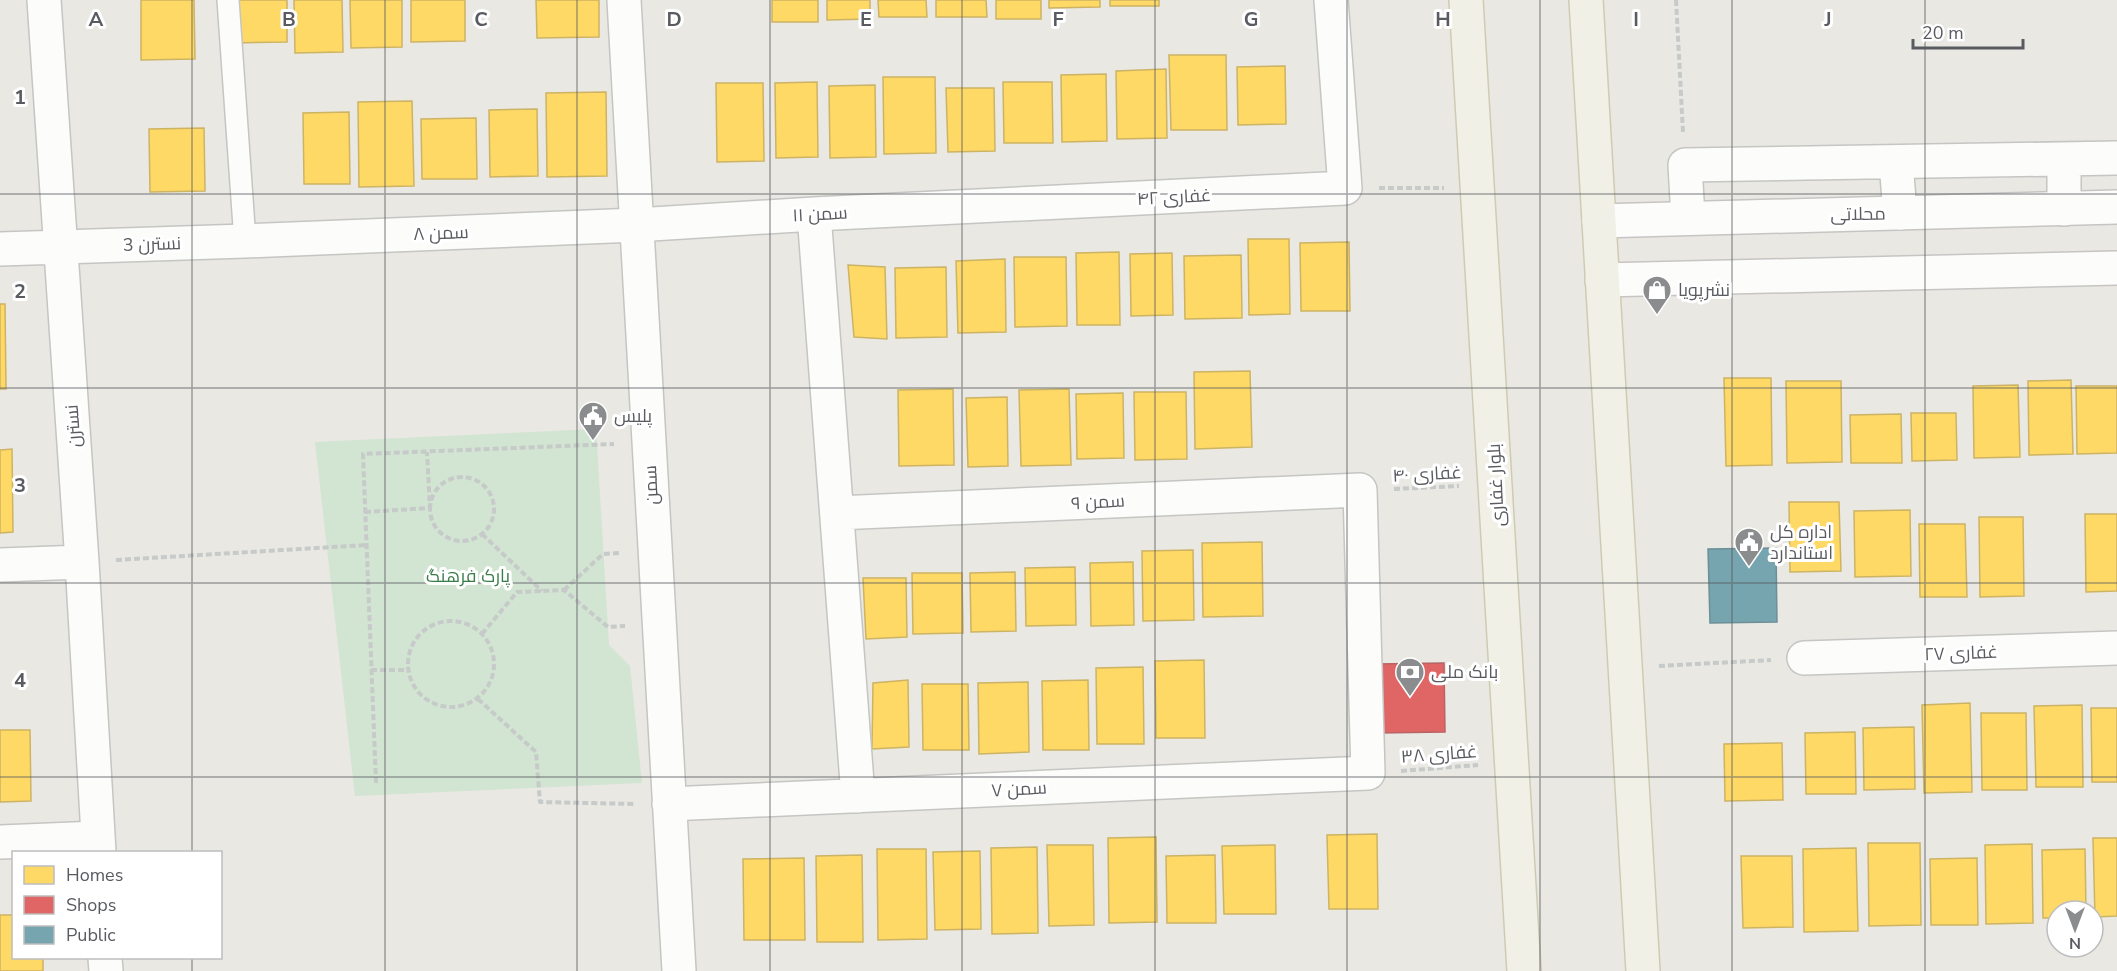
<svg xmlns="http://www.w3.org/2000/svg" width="2117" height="971" font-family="'Nunito Sans',Cairo,sans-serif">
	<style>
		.green { fill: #d2e4d2 }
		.homes { fill: #ffd966; stroke: #cdb364; stroke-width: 1.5 }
		.shops { fill: #e06666; stroke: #b86364; stroke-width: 1.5 }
		.public { fill: #76a5af; stroke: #6d8f97; stroke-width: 1.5 }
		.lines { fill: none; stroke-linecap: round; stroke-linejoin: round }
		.lane-casing { stroke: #c5c5c3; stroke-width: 24 }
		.street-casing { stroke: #c5c5c3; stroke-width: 36 }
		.secondary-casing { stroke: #c6c5c4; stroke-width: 36 }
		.primary-casing { stroke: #cfcbb3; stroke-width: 36 }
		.path { stroke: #c6cac9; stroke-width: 4; stroke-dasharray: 6 3; stroke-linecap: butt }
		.lane { stroke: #fcfcfb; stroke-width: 21 }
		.street { stroke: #fcfcfb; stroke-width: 33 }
		.secondary { stroke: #fcfcfb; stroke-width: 33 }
		.primary { stroke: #f1f0e6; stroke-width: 33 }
		.grid { fill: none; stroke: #595b60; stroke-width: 1.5; stroke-opacity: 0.55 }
		.labels { text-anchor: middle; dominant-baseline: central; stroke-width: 6; stroke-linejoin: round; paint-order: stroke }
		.street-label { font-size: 18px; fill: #595b60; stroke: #fff }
		.poi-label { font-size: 18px; fill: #595b60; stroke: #fff; text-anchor: start }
		.park-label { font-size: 18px; fill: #3b7d4a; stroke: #fff }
		.grid-label { font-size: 20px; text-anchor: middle; font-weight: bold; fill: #595b60; stroke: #fff; stroke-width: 6; stroke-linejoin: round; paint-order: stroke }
	</style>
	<rect width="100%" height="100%" fill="#e9e8e3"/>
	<!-- green -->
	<path class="green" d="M596,429L609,645L630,666L642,783L355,796L315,442Z"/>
	<!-- homes -->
	<path class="homes" d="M141,0H194L195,59L141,60Z
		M233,0H287V42L234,43Z
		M294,0H342L343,52L295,53Z
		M350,0H402V47L351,48Z
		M411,0H465V41L411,42Z
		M536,0H599V37L537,38Z
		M772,0H818V22H772Z
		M827,0H870V19L827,20Z
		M878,0H926L927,17H879Z
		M936,0H986L987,17H936Z
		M996,0H1041V19H996Z
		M1049,0H1100V7L1049,8Z
		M1110,0H1159V6H1110Z
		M1169,55H1226L1227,130H1171Z
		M1285,66L1286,124L1238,125L1237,67Z
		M1166,69L1167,138L1117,139L1116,71Z
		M1106,74L1107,141L1062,142L1061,75Z
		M883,77H935L936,153L884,154Z
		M817,82L818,157L776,158L775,83Z
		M1003,82H1052L1053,143H1004Z
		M716,83H763L764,161L717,162Z
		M875,85L876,157L830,158L829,86Z
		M946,88H994L995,151L948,152Z
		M606,92L607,176L547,177L546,93Z
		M412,101L414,186L359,187L358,102Z
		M537,109L538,176L490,177L489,110Z
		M349,112L350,184H304L303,113Z
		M476,118L477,179H422L421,119Z
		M204,128L205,191L150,192L149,129Z
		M1248,239H1289L1290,314L1249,315Z
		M1349,242L1350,311H1301L1300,243Z
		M1119,252L1120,325H1077L1076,253Z
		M1172,253L1173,315L1131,316L1130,254Z
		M1241,255L1242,318L1185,319L1184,256Z
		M1014,257H1066L1067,326L1015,327Z
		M1005,259L1006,332L958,333L956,261Z
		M848,265L885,267L887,339L854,337Z
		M946,267L947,337L896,338L895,268Z
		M0,304H5L6,389H0Z
		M1250,371L1252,447L1195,449L1194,372Z
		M1724,378H1771L1772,465L1726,466Z
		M2071,380L2073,454L2029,455L2028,381Z
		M1786,381H1841L1842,462L1787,463Z
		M2018,385L2020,457L1974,458L1973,386Z
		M2076,386H2117V453L2077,454Z
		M953,389L954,465L899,466L898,390Z
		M1069,389L1071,465L1021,466L1019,390Z
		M1134,392H1186L1187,459L1135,460Z
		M1123,393L1124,458L1077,459L1076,394Z
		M1007,397L1008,466L968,467L966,398Z
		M1911,413H1956L1957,460L1912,461Z
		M1901,414L1902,463H1851L1850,415Z
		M12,449L13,532L0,533V450Z
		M1789,502H1839L1841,571L1790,572Z
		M1910,510L1911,576L1855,577L1854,511Z
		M2085,514H2117V591L2086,592Z
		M1979,517H2023L2024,596L1980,597Z
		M1919,524H1965L1967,597H1920Z
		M1262,542L1263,616L1203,617L1202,543Z
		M1193,550L1194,620L1143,621L1142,551Z
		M1133,562L1134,625L1091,626L1090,563Z
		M1075,567L1076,625L1026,626L1025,568Z
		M1015,572L1016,631L971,632L970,573Z
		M912,573H962L963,633L913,634Z
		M863,578H906L907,637L866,639Z
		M1204,660L1205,738H1156L1155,661Z
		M1143,667L1144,744H1097L1096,668Z
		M908,680L909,747L872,749L873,683Z
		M1088,680L1089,750H1043L1042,681Z
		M1028,682L1029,752L979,754L978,683Z
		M922,684H968L969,750H923Z
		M1970,703L1972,792L1924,793L1922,705Z
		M2082,705L2083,787H2036L2034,706Z
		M2091,708H2117V782H2092Z
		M1981,713H2026L2027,790H1982Z
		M1914,727L1915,789L1864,790L1863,728Z
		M0,730H30L31,801L0,802Z
		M1855,732L1856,794H1806L1805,733Z
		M1782,743L1783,800L1725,801L1724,744Z
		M1377,834L1378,909H1329L1327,835Z
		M1156,837L1157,922L1109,923L1108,838Z
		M2093,838H2117V916L2095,917Z
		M1868,843H1920L1921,925L1869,926Z
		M2032,844L2033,923L1986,924L1985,845Z
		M1047,845H1093L1094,925L1049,926Z
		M1275,845L1276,914H1224L1222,846Z
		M1037,847L1038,933L992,934L991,848Z
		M1856,848L1858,931L1804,932L1803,849Z
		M877,849H926L927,939L878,940Z
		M2085,849L2086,911H2057V918H2043L2042,850Z
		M980,851L981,929L935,930L933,852Z
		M862,855L863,942H817L816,856Z
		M1215,855L1216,923H1167L1166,856Z
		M1741,856H1792L1793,927L1743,928Z
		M804,858L805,940H744L743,859Z
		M1977,858L1978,925H1931L1930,859Z
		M0,915H14V958H43V971H0Z"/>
	<!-- shops -->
	<path class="shops" d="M1444,663L1445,732L1377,733L1376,664Z"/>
	<!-- public -->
	<path class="public" d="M1776,548L1777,622L1710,623L1708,549Z"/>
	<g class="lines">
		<!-- lane casing -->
		<g class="lane-casing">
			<path id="lane" d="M228,0L245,241"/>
		</g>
		<!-- street casing -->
		<g class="street-casing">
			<path id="street" d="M44,0L82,562L99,852
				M624,0L679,971
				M2064,159V209
				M1896,162L1900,213
				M814,214L858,796
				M1688,218L1685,165L2117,158
				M0,249L245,241L636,225L814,214L1345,188L1331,0
				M0,565L82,562
				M1804,658L2117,648
				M669,804L1368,773L1360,490L837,513
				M0,842L98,838
				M105,958L106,971"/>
		</g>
		<!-- secondary casing -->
		<g class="secondary-casing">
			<path id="secondary" d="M1599,221L2117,207
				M1602,280L2117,268"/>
		</g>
		<!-- primary casing -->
		<g class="primary-casing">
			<path id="primary" d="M1466,0L1524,971
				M1586,0L1643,971"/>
		</g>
		<!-- path -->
		<path class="path" d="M1676,0L1683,132
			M1379,188H1444
			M430 509a32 32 0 1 1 64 0a32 32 0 1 1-64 0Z
			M1394,489L1459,486
			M365,512L430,508L427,452
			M482,534L542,591
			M116,560L367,545
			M564,590L603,554L621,553
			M408 664a43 43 0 1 1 86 0a43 43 0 1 1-86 0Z
			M482,634L517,592L564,590L608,627L625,626
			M1659,666L1771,660
			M371,670H408
			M478,699L536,752L540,802L635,804
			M1401,771L1478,765
			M376,783L363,454L614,444"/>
		<!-- lane -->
		<use href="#lane" class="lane"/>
		<!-- street -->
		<use href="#street" class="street"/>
		<!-- secondary -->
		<use href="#secondary" class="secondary"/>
		<!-- primary -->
		<use href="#primary" class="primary"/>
	</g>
	<!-- grid -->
	<path class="grid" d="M192,0V852M385,0V971M577,0V971M770,0V971M962,0V971M1155,0V971M1347,0V971M1540,0V971M1732,0V971M1925,0V971M0,194H2117M0,388H2117M0,583H2117M0,777H2117M192,958V971"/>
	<!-- icons -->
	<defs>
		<g id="shop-pin" transform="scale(1.5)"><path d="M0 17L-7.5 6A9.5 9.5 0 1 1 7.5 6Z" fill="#8b8c8e" stroke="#fff"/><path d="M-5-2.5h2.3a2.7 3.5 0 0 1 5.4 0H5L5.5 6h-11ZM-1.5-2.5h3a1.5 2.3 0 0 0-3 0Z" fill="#fff"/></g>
		<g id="civic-pin" transform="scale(1.5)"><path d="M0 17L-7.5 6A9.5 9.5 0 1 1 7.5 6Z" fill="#8b8c8e" stroke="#fff"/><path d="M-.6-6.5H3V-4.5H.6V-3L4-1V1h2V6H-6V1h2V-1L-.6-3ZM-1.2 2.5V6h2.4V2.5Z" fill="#fff"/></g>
		<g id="bank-pin" transform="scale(1.5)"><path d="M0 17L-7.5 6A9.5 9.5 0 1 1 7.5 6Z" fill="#8b8c8e" stroke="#fff"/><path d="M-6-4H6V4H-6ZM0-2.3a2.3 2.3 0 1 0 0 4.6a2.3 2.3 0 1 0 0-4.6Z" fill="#fff"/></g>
	</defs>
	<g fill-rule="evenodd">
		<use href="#shop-pin" x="1657" y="290"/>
		<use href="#civic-pin" x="593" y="416"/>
		<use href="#civic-pin" x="1749" y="542"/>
		<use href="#bank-pin" x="1410" y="672"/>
	</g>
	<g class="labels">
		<!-- street labels -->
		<g class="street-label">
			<text transform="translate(1174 197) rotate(-3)">غفاری ۴۲</text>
			<text transform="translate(820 214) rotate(-3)">سمن ۱۱</text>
			<text transform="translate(1858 214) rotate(-1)">محلاتی</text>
			<text transform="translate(441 233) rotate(-2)">سمن ۸</text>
			<text transform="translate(152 244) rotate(-2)">نسترن 3</text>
			<text transform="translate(73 426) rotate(-94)">نسترن</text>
			<text transform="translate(1427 474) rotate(-3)">غفاری ۴۰</text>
			<text transform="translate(651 485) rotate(-93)">سمن</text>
			<text transform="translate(1496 485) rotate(-93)">بلوار غفاری</text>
			<text transform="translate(1098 502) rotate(-3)">سمن ۹</text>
			<text transform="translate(1961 653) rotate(-2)">غفاری ۲۷</text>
			<text transform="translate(1439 754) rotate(-4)">غفاری ۳۸</text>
			<text transform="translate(1019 789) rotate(-3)">سمن ۷</text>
		</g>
		<!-- poi labels -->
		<g class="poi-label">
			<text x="1678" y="290">نشرپویا</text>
			<text x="614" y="416">پلیس</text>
			<text x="1770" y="532">اداره کل<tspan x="1770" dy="21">استاندارد</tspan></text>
			<text x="1431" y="672">بانک ملی</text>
		</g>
		<!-- park labels -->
		<g class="park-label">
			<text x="468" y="576">پارک فرهنگ</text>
		</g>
	</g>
	<g class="grid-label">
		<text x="96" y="26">A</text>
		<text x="289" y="26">B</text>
		<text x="481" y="26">C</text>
		<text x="674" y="26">D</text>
		<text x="866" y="26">E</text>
		<text x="1058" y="26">F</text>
		<text x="1251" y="26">G</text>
		<text x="1443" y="26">H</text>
		<text x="1636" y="26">I</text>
		<text x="1828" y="26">J</text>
		<text x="20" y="104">1</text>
		<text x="20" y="298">2</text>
		<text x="20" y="492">3</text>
		<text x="20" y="687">4</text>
	</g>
	<!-- legend -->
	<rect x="12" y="851" width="210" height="108" fill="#ffffff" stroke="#bdbdbf" stroke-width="1.5"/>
	<rect x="24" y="866" width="30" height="18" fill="#ffd966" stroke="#bdbdbf" stroke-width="1.5"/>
	<text x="66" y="881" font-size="18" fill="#595b60">Homes</text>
	<rect x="24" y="896" width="30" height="18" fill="#e06666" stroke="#bdbdbf" stroke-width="1.5"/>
	<text x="66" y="911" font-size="18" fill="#595b60">Shops</text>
	<rect x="24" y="926" width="30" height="18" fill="#76a5af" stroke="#bdbdbf" stroke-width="1.5"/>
	<text x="66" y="941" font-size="18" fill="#595b60">Public</text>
	<!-- north arrow -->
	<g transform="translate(2075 929) rotate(180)"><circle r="28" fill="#ffffff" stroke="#bdbdbf" stroke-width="1.5"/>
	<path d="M0-4.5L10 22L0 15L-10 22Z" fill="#8b8c8e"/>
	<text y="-9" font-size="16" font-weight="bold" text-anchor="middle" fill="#595b60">N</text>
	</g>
	<!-- scale -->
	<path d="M1913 39v9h110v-9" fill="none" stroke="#595b60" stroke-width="3"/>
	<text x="1922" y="39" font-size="18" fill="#595b60" stroke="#ffffff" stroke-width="4.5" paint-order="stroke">20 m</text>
</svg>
